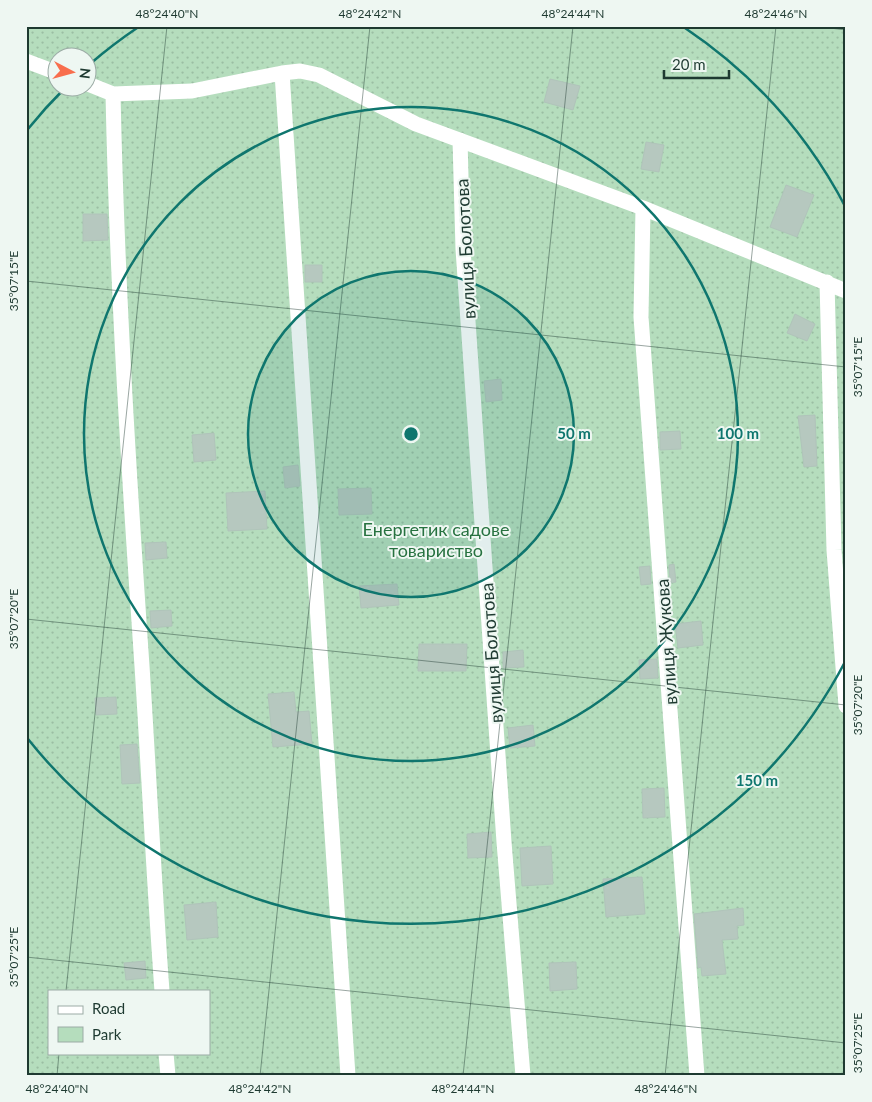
<svg xmlns="http://www.w3.org/2000/svg" width="872" height="1102" font-family="Lato,sans-serif">
	<style>
		.green { fill: url(#green-dots); fill-rule: evenodd }
		.building { fill: #b6c8bf; stroke: #b0c4ba }
		.lines { fill: none; stroke-linecap: round; stroke-linejoin: round }
		.minor { stroke: #fff; stroke-width: 15 }
		.ticks { fill: none; stroke: #1e3a31; stroke-width: 1; stroke-opacity: 0.45 }
		.ring { fill: none; stroke: #0f766e; stroke-width: 2.5 }
		.labels { text-anchor: middle; dominant-baseline: central; stroke-width: 4; stroke-linejoin: round; paint-order: stroke }
		.street-label { font-size: 18px; fill: #1e3a31; stroke: #eef7f2 }
		.park-label { font-size: 18px; fill: #277240; stroke: #eef7f2 }
		.centre { fill: #0f766e; stroke: #eef7f2; stroke-width: 2.5 }
		.ring-label { font-size: 15px; text-anchor: middle; font-weight: bold; fill: #0f766e; stroke: #eef7f2; stroke-width: 4; stroke-linejoin: round; paint-order: stroke }
		.neatline { fill: none; stroke: #1e3a31; stroke-width: 2 }
		.ticks-label { font-size: 12px; text-anchor: middle; fill: #1e3a31 }
	</style>
	<defs>
		<pattern id="green-dots" width="8" height="8" patternUnits="userSpaceOnUse" patternTransform="scale(1.25)"><rect width="8" height="8" fill="#b5ddbd"/><path d="M2 2h.1M6 6h.1" fill="none" stroke="#9bbea3" stroke-width="1.8" stroke-linecap="round"/></pattern>
	</defs>
	<rect width="100%" height="100%" fill="#ddeae4"/>
	<!-- green -->
	<path class="green" d="M26,26H846V1076H26ZM58,58H88V88H58ZM49,991H209V1053H49Z"/>
	<!-- building -->
	<path class="building" d="M550,79L580,86L573,110L544,102Z
		M646,142L664,145L659,172L641,169Z
		M786,185L814,195L797,237L770,227Z
		M83,214H107L108,240L83,241Z
		M305,265H322V282H305Z
		M795,314L815,324L807,341L787,333Z
		M501,379L502,400L486,402L484,381Z
		M815,415L817,466L804,467L798,416Z
		M680,431L681,449L660,450V432Z
		M214,433L216,460L194,462L192,435Z
		M298,465L300,486L285,488L283,467Z
		M371,488L372,514L339,515L338,489Z
		M265,491L267,529L228,531L226,493Z
		M166,542L167,558L146,560L145,543Z
		M674,564L676,582L670,583L669,565Z
		M650,566L651,584L641,585L639,567Z
		M397,584L399,605L361,608L359,586Z
		M171,610L172,626L151,628L150,611Z
		M701,621L703,645L678,648L675,624Z
		M419,644H467L466,671H418Z
		M523,650L524,667L503,668V652Z
		M657,659L658,678L640,679L639,660Z
		M294,692L296,712L309,711L312,744L273,747L268,694Z
		M116,697L117,714L96,715L95,698Z
		M533,725L535,746L510,748L508,728Z
		M137,744L140,783L122,784L120,745Z
		M664,788L665,817L643,818L642,789Z
		M491,832L492,857L468,858L467,834Z
		M551,846L553,884L522,886L520,848Z
		M642,877L645,914L606,917L603,879Z
		M216,902L218,937L187,940L184,905Z
		M743,908L744,925L737,926L738,939L722,940L726,974L702,976L701,967L698,968L694,914Z
		M145,961L146,978L126,980L124,963Z
		M576,962L577,989L550,991L549,963Z"/>
	<g class="lines">
		<!-- minor -->
		<path class="minor" d="M26,61L58,73
			M282,73L348,1076
			M88,84L113,94L192,91L282,73L300,71L319,75L416,124L643,208L846,291
			M113,94C117,285 129,476 142,666C149,775 154,883 162,991
			M460,140L463,249L504,842L523,1076
			M643,208L641,317L697,1076
			M827,282L834,550L846,706
			M166,1053L168,1076"/>
	</g>
	<!-- ticks -->
	<path class="ticks" d="M814,26L846,30M26,281L846,367M26,619L846,705M26,957L846,1043M66,991L167,26M57,1076L59,1053M260,1076L370,26M463,1076L573,26M665,1076L776,26"/>
	<!-- distance rings -->
	<circle cx="411" cy="434" r="163" fill="#0f766e" fill-opacity=".12"/>
	<g class="ring">
		<circle cx="411" cy="434" r="163"/>
		<circle cx="411" cy="434" r="327"/>
		<path d="M846 660A490 490 0 0 1 28 739M28 129A490 490 0 0 1 65 88M90 64A490 490 0 0 1 137 28M685 28A490 490 0 0 1 846 208"/>
	</g>
	<g class="labels">
		<!-- street labels -->
		<g class="street-label">
			<text transform="translate(465 249) rotate(-93)">вулиця Болотова</text>
			<text transform="translate(666 642) rotate(-94)">вулиця Жукова</text>
			<text transform="translate(491 653) rotate(-94)">вулиця Болотова</text>
		</g>
		<!-- park labels -->
		<g class="park-label">
			<text x="436" y="529">Енергетик садове<tspan x="436" dy="21">товариство</tspan></text>
		</g>
	</g>
	<circle cx="411" cy="434" r="8" class="centre"/>
	<g class="ring-label">
		<text x="574" y="439">50 m</text>
		<text x="738" y="439">100 m</text>
		<text x="757" y="786">150 m</text>
	</g>
	<!-- border -->
	<rect width="872" height="1102" fill="none" stroke="#eef7f2" stroke-width="55"/>
	<!-- legend -->
	<rect x="48" y="990" width="162" height="65" fill="#eef7f2" stroke="#9baba5"/>
	<rect x="58" y="1006" width="25" height="8" fill="#ffffff" stroke="#9baba5"/>
	<text x="92" y="1014" font-size="15" fill="#1e3a31">Road</text>
	<rect x="58" y="1027" width="25" height="15" fill="#b5ddbd" stroke="#9baba5"/>
	<text x="92" y="1040" font-size="15" fill="#1e3a31">Park</text>
	<!-- north arrow -->
	<g transform="translate(72 72) rotate(96)"><circle r="24" fill="#eef7f2" stroke="#9baba5"/>
	<path d="M0-4L9 19L0 12L-9 19Z" fill="#f86e4d"/>
	<text y="-8" font-size="14" font-weight="bold" text-anchor="middle" fill="#1e3a31">N</text>
	</g>
	<!-- scale -->
	<path d="M664 70v8h65v-8" fill="none" stroke="#1e3a31" stroke-width="2.5"/>
	<text x="672" y="70" font-size="15" fill="#1e3a31" stroke="#eef7f2" stroke-width="4" paint-order="stroke">20 m</text>
	<rect x="28" y="28" width="816" height="1046" class="neatline"/>
	<g class="ticks-label">
		<text x="167" y="18">48°24'40"N</text>
		<text x="370" y="18">48°24'42"N</text>
		<text x="573" y="18">48°24'44"N</text>
		<text x="776" y="18">48°24'46"N</text>
		<text transform="translate(14 281) rotate(-90)" y="4">35°07'15"E</text>
		<text transform="translate(858 367) rotate(-90)" y="4">35°07'15"E</text>
		<text transform="translate(14 619) rotate(-90)" y="4">35°07'20"E</text>
		<text transform="translate(858 705) rotate(-90)" y="4">35°07'20"E</text>
		<text transform="translate(14 957) rotate(-90)" y="4">35°07'25"E</text>
		<text transform="translate(858 1043) rotate(-90)" y="4">35°07'25"E</text>
		<text x="57" y="1093">48°24'40"N</text>
		<text x="260" y="1093">48°24'42"N</text>
		<text x="463" y="1093">48°24'44"N</text>
		<text x="666" y="1093">48°24'46"N</text>
	</g>
</svg>
